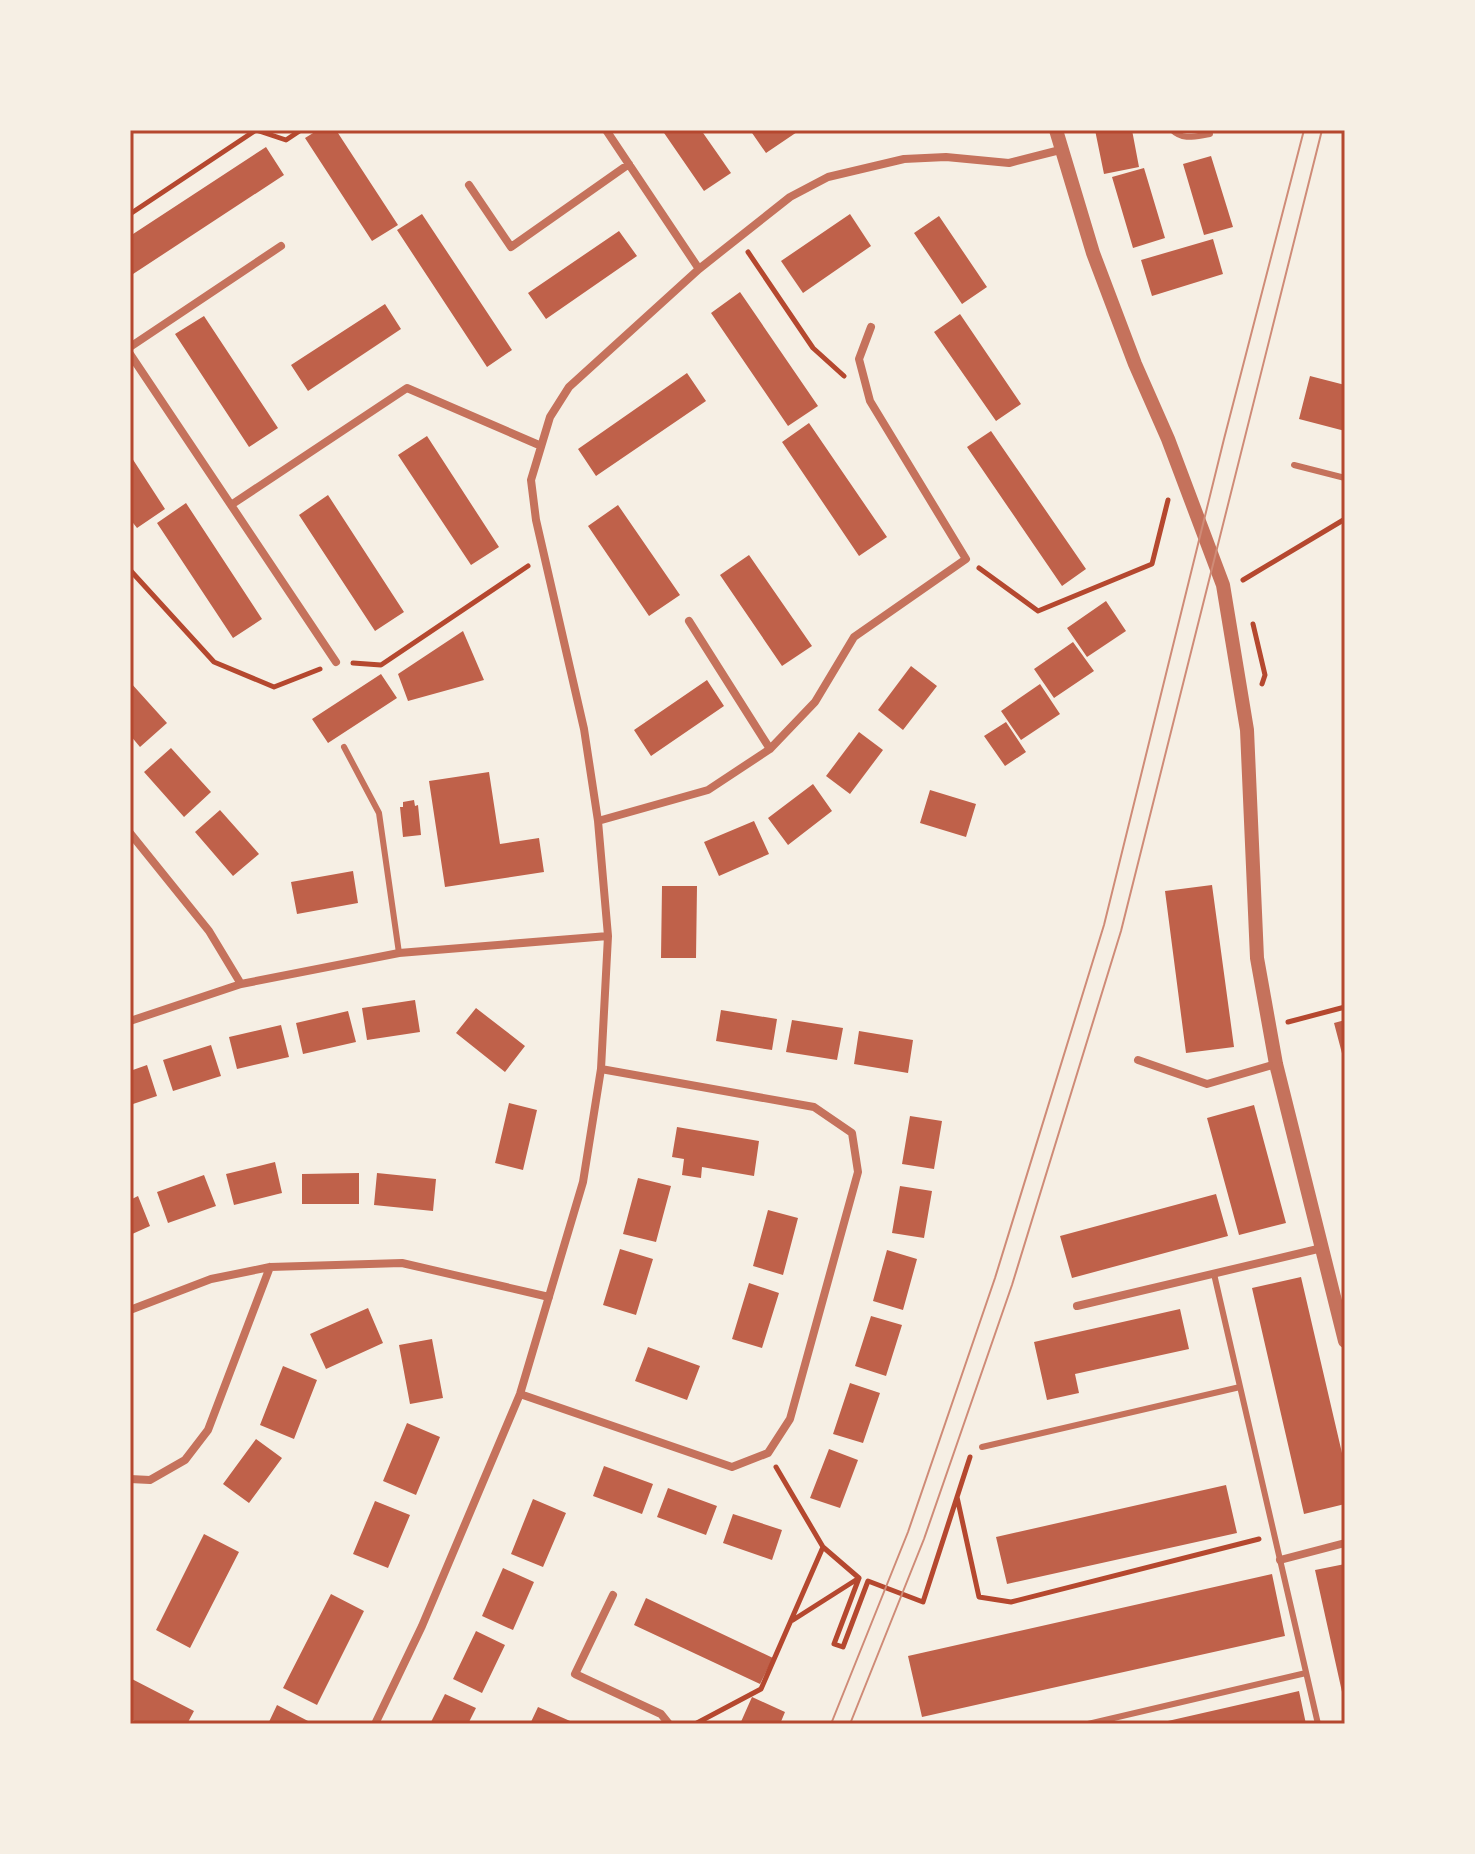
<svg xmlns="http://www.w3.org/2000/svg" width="1475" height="1854" font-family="Karla,sans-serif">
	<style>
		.building { fill: #bf614a }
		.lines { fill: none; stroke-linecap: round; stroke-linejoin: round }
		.path { stroke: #b5482f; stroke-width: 5 }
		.service { stroke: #c5725c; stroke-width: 6 }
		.minor { stroke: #c5725c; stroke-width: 8 }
		.tertiary { stroke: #c5725c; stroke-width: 14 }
		.tram { stroke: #cf8b77; stroke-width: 2 }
		.neatline { fill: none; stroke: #b5482f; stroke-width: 3 }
	</style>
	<rect width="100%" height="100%" fill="#f6efe4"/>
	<!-- building -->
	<path class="building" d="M318,130H336L398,225L372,241L305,138Z
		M662,130H701L731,173L704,191Z
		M750,130H800L766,153Z
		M1095,130H1132L1139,167L1104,174Z
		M266,147L284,175L130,276V236Z
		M1211,156L1233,227L1204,235L1183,164Z
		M1144,168L1165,238L1133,248L1112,177Z
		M422,214L512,350L487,367L397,230Z
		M850,214L871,246L803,293L781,261Z
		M939,216L987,287L962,304L914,233Z
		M619,231L637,256L546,319L528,293Z
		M1213,239L1223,274L1152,296L1141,260Z
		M740,292L818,406L788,426L711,313Z
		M385,304L401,329L308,391L291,365Z
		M960,314L1021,404L996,421L934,332Z
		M204,316L278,428L249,447L175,334Z
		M687,373L706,401L596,476L578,449Z
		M1310,376L1345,385V431L1299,419Z
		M809,423L887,537L859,556L782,442Z
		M991,431L1086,569L1062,586L967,447Z
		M427,436L499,547L471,565L398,455Z
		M130,455L165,509L137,528L130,519Z
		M328,495L404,612L375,631L299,515Z
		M186,503L262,619L233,638L157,523Z
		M618,505L680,595L649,616L588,526Z
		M749,555L812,646L782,666L720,575Z
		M1106,601L1126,631L1087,657L1067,628Z
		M463,631L484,680L408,701L398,674Z
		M1073,642L1094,671L1054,698L1034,669Z
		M911,666L937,686L903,730L878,710Z
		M381,674L397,698L328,743L312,719Z
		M707,680L724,706L651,756L634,730Z
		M130,682L167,723L140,747L130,735Z
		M1040,684L1060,714L1021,740L1001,711Z
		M1006,722L1026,752L1005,766L984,736Z
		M859,732L883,750L850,794L826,776Z
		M171,748L211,792L184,817L144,772Z
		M489,772L500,844L539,838L544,872L445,887L429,781Z
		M813,784L832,811L788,845L768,818Z
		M930,790L976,804L966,837L920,823Z
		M414,800L415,806L418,805L421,835L403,837L400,807H403V802Z
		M220,810L259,854L233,876L195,832Z
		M754,821L769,854L719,876L704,842Z
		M353,871L358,903L297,914L291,882Z
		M1212,885L1234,1047L1186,1053L1165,891Z
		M662,886H697L696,958H661Z
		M415,1000L420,1032L367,1040L362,1008Z
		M476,1008L525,1046L505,1072L456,1033Z
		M721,1010L777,1019L772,1050L716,1041Z
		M348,1011L356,1042L303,1054L296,1023Z
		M792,1020L843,1028L837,1060L786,1052Z
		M1345,1020V1060L1344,1061L1334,1023Z
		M281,1025L289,1057L237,1069L229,1037Z
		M859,1031L913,1040L908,1073L854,1064Z
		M211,1045L221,1076L173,1091L163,1060Z
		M147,1065L157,1096L130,1105V1071Z
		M509,1103L537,1110L523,1170L495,1163Z
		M1254,1105L1286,1223L1239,1235L1207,1118Z
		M910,1116L942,1121L934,1169L902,1164Z
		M677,1127L759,1141L754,1176L702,1167L701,1178L682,1175L684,1159L672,1157Z
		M275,1162L282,1193L234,1205L226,1174Z
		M359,1173V1204H302V1174Z
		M377,1173L436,1179L433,1211L374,1205Z
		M204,1175L216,1206L168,1223L157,1192Z
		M638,1178L671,1186L656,1242L623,1234Z
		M900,1186L932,1191L924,1238L892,1233Z
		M1216,1194L1228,1236L1072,1278L1060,1236Z
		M138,1196L150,1226L130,1235V1200Z
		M768,1210L798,1218L783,1275L753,1266Z
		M620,1249L653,1259L636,1315L603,1305Z
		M887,1250L917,1259L903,1310L873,1301Z
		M1301,1277L1345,1466V1504L1304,1514L1252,1288Z
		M749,1283L779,1293L762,1348L732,1339Z
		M368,1308L383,1343L326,1369L310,1334Z
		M1180,1309L1189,1349L1075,1374L1079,1393L1047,1400L1034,1342Z
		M871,1316L902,1325L886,1376L855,1366Z
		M432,1339L443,1398L410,1404L399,1345Z
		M648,1347L700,1366L687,1400L635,1381Z
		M283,1366L317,1380L294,1439L260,1425Z
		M850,1383L880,1393L863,1443L833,1434Z
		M407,1423L440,1437L416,1495L383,1481Z
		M256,1439L282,1458L249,1503L223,1484Z
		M829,1449L858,1460L840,1508L810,1498Z
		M604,1466L653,1484L642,1514L593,1496Z
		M1226,1485L1237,1533L1007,1584L996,1537Z
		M668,1488L717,1506L706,1535L657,1517Z
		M533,1499L566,1513L543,1567L511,1554Z
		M375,1501L410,1515L388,1568L353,1554Z
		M733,1514L782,1530L772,1560L723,1543Z
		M204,1534L239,1552L190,1648L156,1630Z
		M1345,1564V1700L1344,1701L1315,1570Z
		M503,1568L534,1582L513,1630L482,1616Z
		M1272,1574L1285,1636L922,1717L908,1656Z
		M331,1594L364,1611L317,1705L283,1688Z
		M646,1598L773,1658L760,1684L634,1625Z
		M476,1631L505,1645L482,1693L453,1679Z
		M130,1678L194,1711L187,1724H141L130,1719Z
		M1299,1691L1306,1724H1160L1159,1723Z
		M445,1694L476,1708L468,1724H430Z
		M752,1697L785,1712L780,1724H740Z
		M277,1705L310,1722L309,1724H268Z
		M538,1707L577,1724H530Z"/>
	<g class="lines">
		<!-- path -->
		<path class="path" d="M130,214L256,130L286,140L301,130
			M748,252L813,348L844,376
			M979,568L1038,611L1152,564L1168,500
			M130,570L214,662L274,687L320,669
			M1243,580L1345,519
			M1253,624L1265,675L1262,684
			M353,663L381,665L528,566
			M1288,1022L1345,1007
			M957,1497L979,1597L1011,1602L1259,1539
			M859,1578L834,1644L843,1647L868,1581L923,1602L970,1457
			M793,1620L859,1578L823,1547
			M695,1724L761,1689L823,1547L776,1467"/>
		<!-- service -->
		<path class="service" d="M1172,130C1183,141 1196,136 1210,134
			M1294,465L1345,478
			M344,747L379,813L399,953
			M1214,1274L1318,1724
			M982,1447L1240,1387
			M1088,1724L1306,1673"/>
		<!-- minor -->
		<path class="minor" d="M606,130L699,269
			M469,185L511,247L629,164
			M130,347L281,246
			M130,354L336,662
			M231,505L407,388L539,445
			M689,621L770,749
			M598,821L708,790L770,749L815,702L854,637L966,559L870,401L859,359L871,327
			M130,833L209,931L241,984
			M130,1021L241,984L399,953L608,936
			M1138,1060L1207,1084L1276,1064
			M1077,1306L1322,1248
			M130,1310L211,1279L270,1267L402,1263L549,1297
			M520,1394L732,1467L768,1453L790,1419L858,1172L852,1133L814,1107L601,1069
			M130,1479L150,1480L185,1460L208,1430L270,1267
			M1280,1560L1345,1543
			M613,1595L575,1674L661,1714L669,1724
			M375,1724L422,1626L520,1394L583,1182L601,1069L608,936L598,821L584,729L536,520L531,480L550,417L569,387L699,269L790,197L828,177L904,159L946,157L1009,163L1060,150"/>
		<!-- tertiary -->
		<path class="tertiary" d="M1056,130L1093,253L1135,364L1168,439L1223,585L1247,730L1257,958L1276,1064L1345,1341"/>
		<!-- tram -->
		<path class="tram" d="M831,1724L908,1532L995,1278L1104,925L1224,439L1304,130
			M850,1724L924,1539L1012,1285L1121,931L1322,130"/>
	</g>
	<!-- border -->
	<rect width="1475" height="1854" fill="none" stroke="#f6efe4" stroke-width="264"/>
	<rect x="132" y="132" width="1211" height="1590" class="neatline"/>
</svg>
